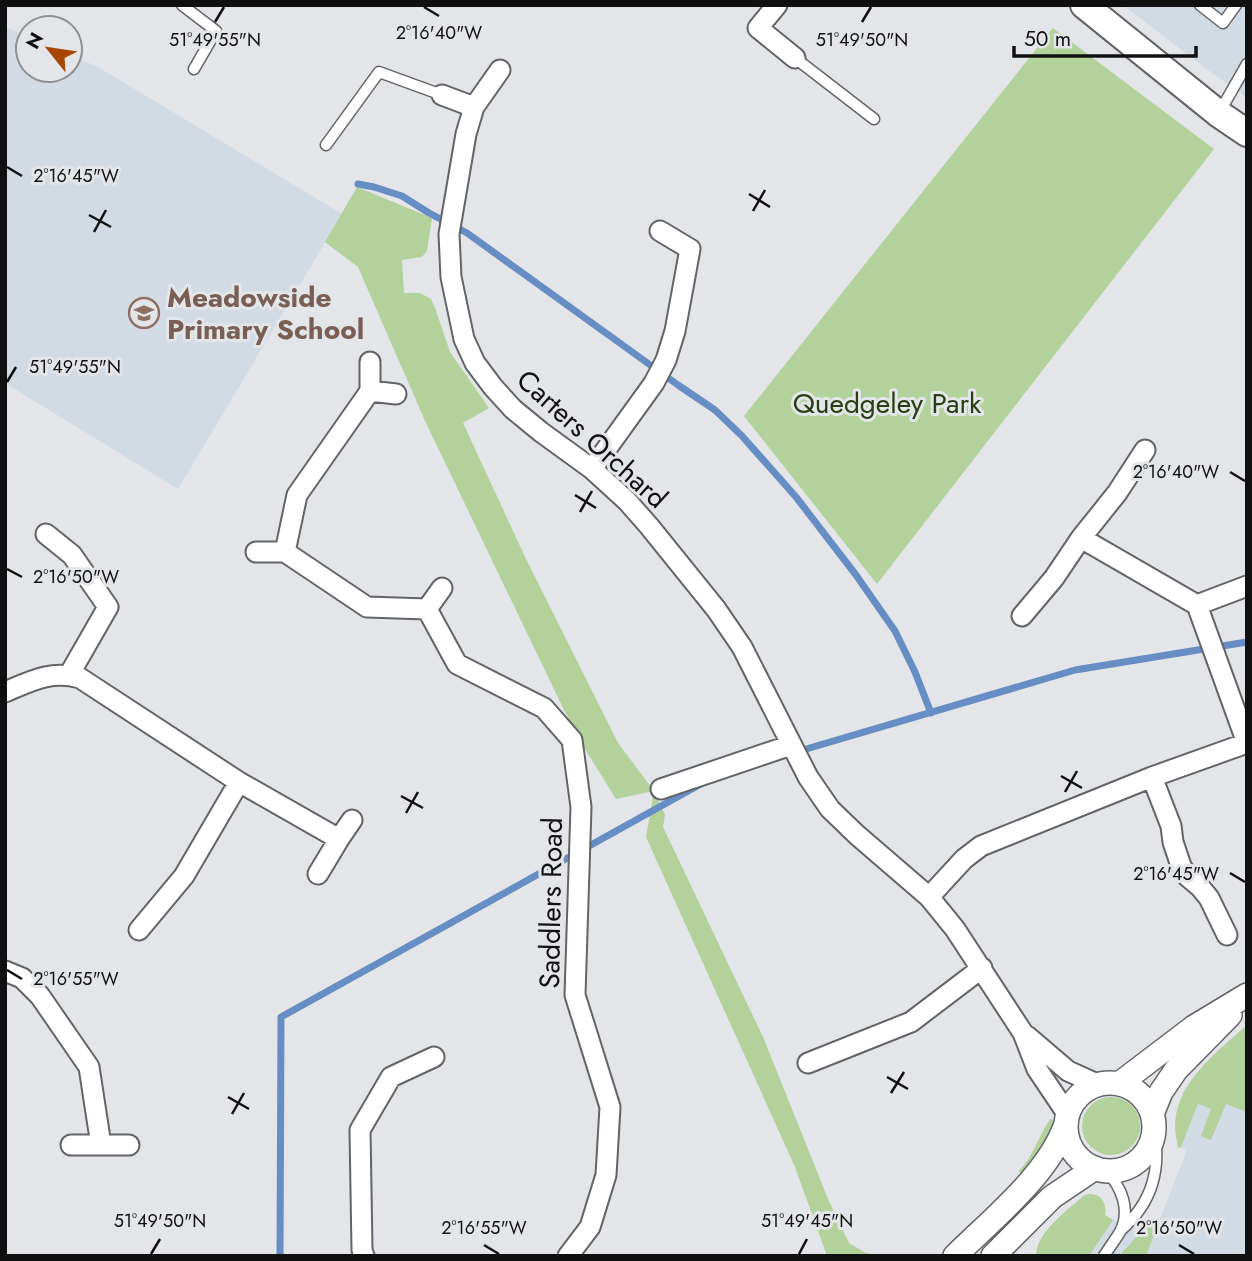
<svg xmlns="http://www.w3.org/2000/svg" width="1252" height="1261" font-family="Jost,sans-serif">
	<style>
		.built { fill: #d2dae3 }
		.green { fill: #b2d19b }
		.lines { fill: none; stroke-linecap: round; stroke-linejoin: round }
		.stream { stroke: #678ec4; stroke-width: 7 }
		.service-casing { stroke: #626467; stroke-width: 13 }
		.minor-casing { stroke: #626467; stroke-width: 23 }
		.tertiary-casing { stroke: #626467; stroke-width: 26 }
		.secondary-casing { stroke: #626467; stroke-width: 30 }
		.service { stroke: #fff; stroke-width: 10 }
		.minor { stroke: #fff; stroke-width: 19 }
		.tertiary { stroke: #fff; stroke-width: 23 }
		.secondary { stroke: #fff; stroke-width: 26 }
		.ticks { fill: none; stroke: #101011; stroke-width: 2.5 }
		.labels { text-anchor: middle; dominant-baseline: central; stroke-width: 6; stroke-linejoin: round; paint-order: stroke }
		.education-label { font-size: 28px; font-weight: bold; fill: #785e54; stroke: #e3e5e8; text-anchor: start }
		.park-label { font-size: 28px; fill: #283e12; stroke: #e3e5e8 }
		.street-label { font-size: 28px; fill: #101011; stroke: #e3e5e8 }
		.ticks-label { font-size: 18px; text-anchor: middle; fill: #101011; stroke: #e3e5e8; stroke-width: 6; stroke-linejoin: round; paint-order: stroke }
	</style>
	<rect width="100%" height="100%" fill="#e3e5e8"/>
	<!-- built -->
	<path class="built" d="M1123,5H1247V98L1201,65Z
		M5,27L28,37V70H70V55L98,67L342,214L178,489L5,383Z
		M1247,1025V1256H1047L1105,1215L1138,1232L1149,1223H1152L1156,1229L1187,1150L1181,1147L1178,1148L1175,1125L1178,1107L1184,1089L1215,1054Z"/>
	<!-- green -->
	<path class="green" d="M1053,28L1214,149L877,584L744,416Z
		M357,187L432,218L427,251L422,257L402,260L404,293H420L431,299L435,308L450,352L489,408L463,423L470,438L526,559L618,743L654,791L665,815L663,827L763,1037L828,1199L849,1243L866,1253L882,1256H827L795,1167L646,837L654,791L616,799L585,749L564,710L426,423L358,267L325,242Z
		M1247,1025V1112L1226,1104L1211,1140L1201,1136L1211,1109L1198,1104L1181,1147L1178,1148C1177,1141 1175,1133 1175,1126C1176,1082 1217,1052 1247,1025Z
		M1082 1126a29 29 0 1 1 58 0a29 29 0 1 1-58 0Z
		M1050,1119L1053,1120L1052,1134L1023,1176L1019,1171C1034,1155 1038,1137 1050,1119Z
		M1088,1194C1101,1193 1107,1203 1105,1215L1113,1220L1089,1256H1036C1036,1232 1067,1211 1083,1196Z
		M1149,1223L1154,1225L1155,1232L1146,1256H1119Z"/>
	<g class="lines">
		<!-- stream -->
		<path class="stream" d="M358,184L374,187L402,196L429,213L467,233L678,385L715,410L742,436L796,497L856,575L895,631L915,672L931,713
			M796,752L1075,670L1247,642
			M280,1256L281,1017L699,785"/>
		<!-- service casing -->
		<g class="service-casing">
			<path id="service" d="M182,5L216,31L194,69
				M1200,5L1223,23L1236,5
				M795,58L874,119
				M1219,113L1247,64
				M326,145L379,72L442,95
				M1121,1230C1153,1202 1161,1169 1154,1129
				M1104,1256C1109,1248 1115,1240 1120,1232C1131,1211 1122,1187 1106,1171"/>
		</g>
		<!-- minor casing -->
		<g class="minor-casing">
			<path id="minor" d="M777,5L758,28L795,58
				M500,70L474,107L466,134L449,234L451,277L464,339L475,363L493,387L513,409L541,432L592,469L627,501L649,526L716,609L742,647L808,777L830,809L857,835L929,897L955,929L1023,1033L1037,1069L1068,1115
				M442,95L474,107
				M370,362V391L297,495L285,552L367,607L427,609L457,664L544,708L572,740L581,807L575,995L610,1107L606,1175L590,1227L568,1256
				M370,391L396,394
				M592,469L654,383L666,360L675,331L690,249L660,231
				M46,534L72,555L108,607L69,675
				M1081,538L1117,493L1145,450
				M256,552H285
				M1197,605L1247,586
				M427,609L442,588
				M5,692C31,681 51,670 80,678L239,782L339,839L352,820
				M1152,777L1171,826L1173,842L1181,866L1188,877L1200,887L1209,898L1227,935
				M661,789L791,745
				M318,874L339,839
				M929,897L964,859L981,846L1152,777L1247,743L1197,605L1081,538L1054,578L1022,616
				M139,930L184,876L239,782
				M5,971L22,978L40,996L89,1067L101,1145H129
				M1027,1036L1068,1071L1099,1085
				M808,1063L911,1022L982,968
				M71,1145H101
				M364,1256L362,1250L360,1130L391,1077L434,1057"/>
		</g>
		<!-- tertiary casing -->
		<g class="tertiary-casing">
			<path id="tertiary" d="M1066 1127a44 44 0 1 1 88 0a44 44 0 1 1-88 0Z
				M1119,1084L1194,1027L1247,995
				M1152,1114L1161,1092L1176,1070L1230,1015
				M955,1256C992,1219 1049,1174 1066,1124
				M993,1256L1052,1197L1095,1168"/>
		</g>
		<!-- secondary casing -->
		<g class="secondary-casing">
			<path id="secondary" d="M1084,5L1219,114L1247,133"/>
		</g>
		<!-- service -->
		<use href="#service" class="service"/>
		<!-- minor -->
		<use href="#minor" class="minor"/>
		<!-- tertiary -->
		<use href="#tertiary" class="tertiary"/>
		<!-- secondary -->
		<use href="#secondary" class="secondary"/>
	</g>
	<!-- ticks -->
	<path class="ticks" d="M424,7L439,16M215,22L224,7M862,22L871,7M7,167L22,176M749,194L770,207M753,211L765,190M89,215L111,227M94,232L106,210M7,382L16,367M1230,472L1245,481M575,495L596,508M580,512L592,491M7,569L22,577M1061,776L1082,788M1065,792L1077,771M401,796L423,808M406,813L418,792M1230,873L1245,882M7,970L22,979M887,1077L908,1089M891,1093L904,1072M228,1097L249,1109M232,1114L244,1093M484,1245L499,1254M1179,1245L1194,1254M151,1254L160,1239M799,1254L807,1239"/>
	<!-- icons -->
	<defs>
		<g id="school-ring" transform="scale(1.575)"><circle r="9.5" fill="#e3e5e8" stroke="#8d6e63" stroke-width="1.5"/><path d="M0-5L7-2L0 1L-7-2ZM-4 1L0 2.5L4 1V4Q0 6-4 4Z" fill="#8d6e63"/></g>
	</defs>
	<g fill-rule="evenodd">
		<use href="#school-ring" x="144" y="313"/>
	</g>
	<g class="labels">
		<!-- education labels -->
		<g class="education-label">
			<text x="167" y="297">Meadowside<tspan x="167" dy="32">Primary School</tspan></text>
		</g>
		<!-- park labels -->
		<g class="park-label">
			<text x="887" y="403">Quedgeley Park</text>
		</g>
		<!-- street labels -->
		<g class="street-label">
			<text transform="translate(592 439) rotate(42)">Carters Orchard</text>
			<text transform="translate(551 903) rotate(-89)">Saddlers Road</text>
		</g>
	</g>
	<g class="ticks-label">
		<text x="439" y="39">2°16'40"W</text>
		<text x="215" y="46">51°49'55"N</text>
		<text x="862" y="46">51°49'50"N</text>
		<text x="76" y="182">2°16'45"W</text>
		<text x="75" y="373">51°49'55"N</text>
		<text x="1176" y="478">2°16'40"W</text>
		<text x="76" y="583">2°16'50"W</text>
		<text x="1176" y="880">2°16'45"W</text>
		<text x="76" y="985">2°16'55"W</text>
		<text x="160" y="1227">51°49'50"N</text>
		<text x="807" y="1227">51°49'45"N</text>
		<text x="484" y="1234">2°16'55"W</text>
		<text x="1179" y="1234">2°16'50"W</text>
	</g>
	<!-- border -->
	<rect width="1252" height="1261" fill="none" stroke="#101011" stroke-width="14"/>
	<!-- north arrow -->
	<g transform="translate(49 49) rotate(300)"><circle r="33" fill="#e3e5e8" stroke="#8f9092" stroke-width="2"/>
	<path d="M0-5L12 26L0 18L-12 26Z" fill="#a74600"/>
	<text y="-10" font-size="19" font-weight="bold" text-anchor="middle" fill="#101011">N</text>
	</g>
	<!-- scale -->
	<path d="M1014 46v10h182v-10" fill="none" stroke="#101011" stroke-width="3.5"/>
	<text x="1024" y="46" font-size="21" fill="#101011" stroke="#e3e5e8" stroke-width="5" paint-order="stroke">50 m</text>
</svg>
